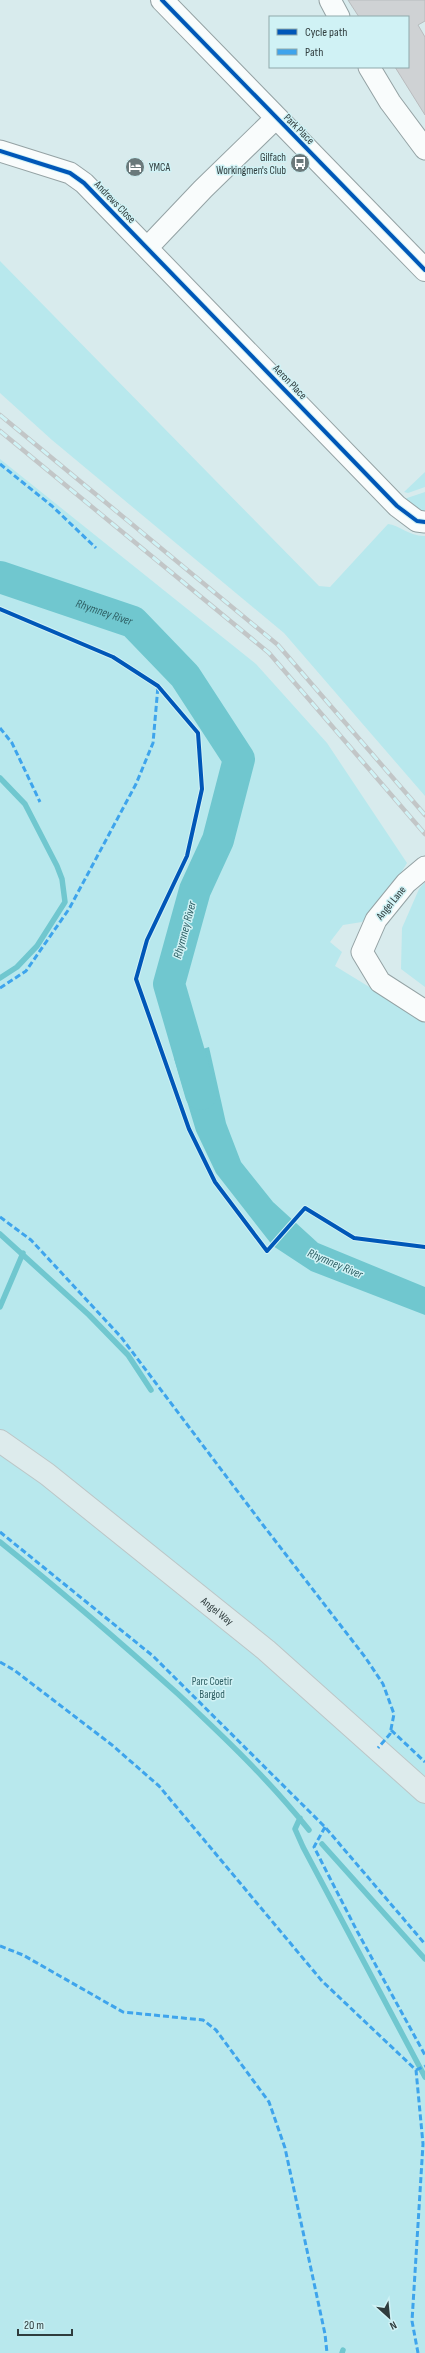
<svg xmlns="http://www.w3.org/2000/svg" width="425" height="2353" font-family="'Sofia Sans Condensed',sans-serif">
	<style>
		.green { fill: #b8e8ed }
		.water { fill: #70c7cf }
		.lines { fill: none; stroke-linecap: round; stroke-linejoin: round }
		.stream { stroke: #70c7cf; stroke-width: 5.5 }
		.river { stroke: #70c7cf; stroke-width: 32 }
		.building { fill: #cfd2d4; stroke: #b8bbbd }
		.minor-casing { stroke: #94a2a4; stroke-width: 23 }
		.tertiary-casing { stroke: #94a2a4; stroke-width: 24 }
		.primary-casing { stroke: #bcc6c7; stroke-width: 24 }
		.minor { stroke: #f9fcfc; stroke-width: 21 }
		.tertiary { stroke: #f9fcfc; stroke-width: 22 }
		.primary { stroke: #ddebec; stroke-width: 22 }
		.rail-casing { stroke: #c2c6c7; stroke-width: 4.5 }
		.rail { stroke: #d0f2f5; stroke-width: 3; stroke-dasharray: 9; stroke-linecap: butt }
		.quiet { stroke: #3ea4ec; stroke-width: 3; stroke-dasharray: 6 3; stroke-linecap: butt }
		.cycleway-casing { stroke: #d0f2f5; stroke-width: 6 }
		.cycleway { stroke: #0057b8; stroke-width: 4 }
		.labels { text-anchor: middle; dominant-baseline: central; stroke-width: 3; stroke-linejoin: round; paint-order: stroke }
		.street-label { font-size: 11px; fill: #2f3c3d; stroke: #d0f2f5 }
		.poi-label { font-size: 11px; fill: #2f3c3d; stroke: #d0f2f5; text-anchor: end }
		.park-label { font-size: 11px; fill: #2e5f63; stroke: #d0f2f5 }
		.water-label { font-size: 12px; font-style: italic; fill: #2f6065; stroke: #d0f2f5 }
	</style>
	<rect width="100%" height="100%" fill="#d8ebed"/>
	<!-- green -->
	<path class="green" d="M0,261L319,586L330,587L388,524C399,525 411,537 425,536V796L284,633L52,440L0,393Z
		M0,459L256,664L327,743L407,863L391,889L362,922L343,925L330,942L342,952L335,966L425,1021V2353H0Z
		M425,472V487L408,493L404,492Z
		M425,492V512L403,502L407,498Z
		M425,882V987L401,969L402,928L419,889Z"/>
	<!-- water -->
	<path class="water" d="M209,1047L226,1123L241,1162L273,1202L318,1243L425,1287V1315L311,1271L273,1246L216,1173L196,1131L174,1058Z"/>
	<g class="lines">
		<!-- stream -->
		<path class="stream" d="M0,778L25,804L57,866L62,879L65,902L37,946L17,967L0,978
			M0,1234L89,1315L128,1355L151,1390
			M0,1307L23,1253
			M0,1542C61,1591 120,1642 178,1694C224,1737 269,1780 309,1830
			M300,1818L295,1829L303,1847L425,2077
			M322,1844L425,1959
			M342,2353L343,2350"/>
		<!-- river -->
		<path class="river" id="s1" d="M0,577L133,622L185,676L239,759L218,840L195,890L169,984L201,1094"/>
	</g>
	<!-- building -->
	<path class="building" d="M348,0H425V21L418,25L425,37V115L395,67H408V17H359Z"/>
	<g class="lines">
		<!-- minor casing -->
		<g class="minor-casing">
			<path id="minor" d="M330,0L339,17
				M369,67L390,102L425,149
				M0,151L70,173L84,183L397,506L417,521L425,522
				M147,248L203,189L276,118
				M425,867L406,883L376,920L362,952L380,982L425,1011"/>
		</g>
		<!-- tertiary casing -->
		<g class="tertiary-casing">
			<path id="tertiary" d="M162,0L425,270"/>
		</g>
		<!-- primary casing -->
		<g class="primary-casing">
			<g id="primary">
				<path id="s2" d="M0,1441L47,1474L266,1650L425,1792"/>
			</g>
		</g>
		<!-- minor -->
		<use href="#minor" class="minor"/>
		<!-- tertiary -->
		<use href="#tertiary" class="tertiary"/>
		<!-- primary -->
		<use href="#primary" class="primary"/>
		<!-- rail casing -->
		<g class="rail-casing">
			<path id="rail" d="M0,415L278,645L425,815
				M0,431L269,653L425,834"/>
		</g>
		<!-- rail -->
		<use href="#rail" class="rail"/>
		<!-- quiet -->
		<path class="quiet" d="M0,464L52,506L96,548
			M0,728L12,743L40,802
			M0,988L26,971L69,909L136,784L153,743L158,686
			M0,1217L31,1240L121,1337L263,1525L365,1657L383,1684L394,1714L390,1734L378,1748
			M0,1532L153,1656L325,1827L425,1944
			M0,1662L14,1670L112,1745L159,1786L322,1981L416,2070L423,2144L412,2321L418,2353
			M391,1730L425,1762
			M325,1827L314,1847L357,1931L425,2055
			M0,1946L23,1955L123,2012L203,2020L216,2030L269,2102L285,2148L325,2334L327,2353
			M416,2070L425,2066"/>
		<!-- cycleway casing -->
		<g class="cycleway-casing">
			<path id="cycleway" d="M162,0L425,270
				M0,151L70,173L84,183L397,506L417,521L425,522
				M0,609L113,657L158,686L198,733L202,789L187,856L147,940L136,979L189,1129L215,1182L267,1251L305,1208L354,1238L425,1247"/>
		</g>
		<!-- cycleway -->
		<use href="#cycleway" class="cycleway"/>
	</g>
	<!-- icons -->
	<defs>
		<g id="bus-disc" transform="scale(1)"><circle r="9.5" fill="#6a797b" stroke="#d0f2f5"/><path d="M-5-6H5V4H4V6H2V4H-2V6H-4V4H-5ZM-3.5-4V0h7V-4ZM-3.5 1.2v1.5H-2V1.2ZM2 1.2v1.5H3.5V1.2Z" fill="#fff"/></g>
		<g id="hotel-disc" transform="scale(1)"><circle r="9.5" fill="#6a797b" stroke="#d0f2f5"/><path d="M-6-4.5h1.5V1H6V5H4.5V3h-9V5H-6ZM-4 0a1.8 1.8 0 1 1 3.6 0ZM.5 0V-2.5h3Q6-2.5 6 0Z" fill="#fff"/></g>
	</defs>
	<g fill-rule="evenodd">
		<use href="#bus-disc" x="300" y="163"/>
		<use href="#hotel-disc" x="135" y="167"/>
	</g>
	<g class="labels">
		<!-- street labels -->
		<g class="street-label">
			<text transform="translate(299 129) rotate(45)">Park Place</text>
			<text transform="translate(115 202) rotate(46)">Andrews Close</text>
			<text transform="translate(290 382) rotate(46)">Aeron Place</text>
			<text transform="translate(391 903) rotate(-51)">Angel Lane</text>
			<text stroke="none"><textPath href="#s2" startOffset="276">Angel Way</textPath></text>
		</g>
		<!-- poi labels -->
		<g class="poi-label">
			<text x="286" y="157">Gilfach<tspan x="286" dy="13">Workingmen's Club</tspan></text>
			<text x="149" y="167" text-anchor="start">YMCA</text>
		</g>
		<!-- park labels -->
		<g class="park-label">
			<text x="212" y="1681">Parc Coetir<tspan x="212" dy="13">Bargod</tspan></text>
		</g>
		<!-- water labels -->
		<g class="water-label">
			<text stroke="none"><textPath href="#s1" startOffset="110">Rhymney River</textPath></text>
			<text transform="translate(185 930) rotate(-75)">Rhymney River</text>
			<text transform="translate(335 1264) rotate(23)">Rhymney River</text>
		</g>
	</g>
	<!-- legend -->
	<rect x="269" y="16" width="140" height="52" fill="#d0f2f5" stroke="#90a9ab"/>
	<rect x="277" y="29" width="20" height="6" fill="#0057b8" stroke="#90a9ab"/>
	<text x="305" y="36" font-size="12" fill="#2f3c3d">Cycle path</text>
	<rect x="277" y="49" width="20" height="6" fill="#3ea4ec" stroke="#90a9ab"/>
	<text x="305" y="56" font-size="12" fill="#2f3c3d">Path</text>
	<!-- north arrow -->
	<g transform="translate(389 2317) rotate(153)" stroke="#d0f2f5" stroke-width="3" paint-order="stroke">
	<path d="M0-3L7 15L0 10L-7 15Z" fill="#2f3c3d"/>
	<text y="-6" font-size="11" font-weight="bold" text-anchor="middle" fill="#2f3c3d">N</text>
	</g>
	<!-- scale -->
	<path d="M18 2329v6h54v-6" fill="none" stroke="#2f3c3d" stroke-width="2"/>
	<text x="24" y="2329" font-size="12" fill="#2f3c3d" stroke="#d0f2f5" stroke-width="3" paint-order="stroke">20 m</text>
</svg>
